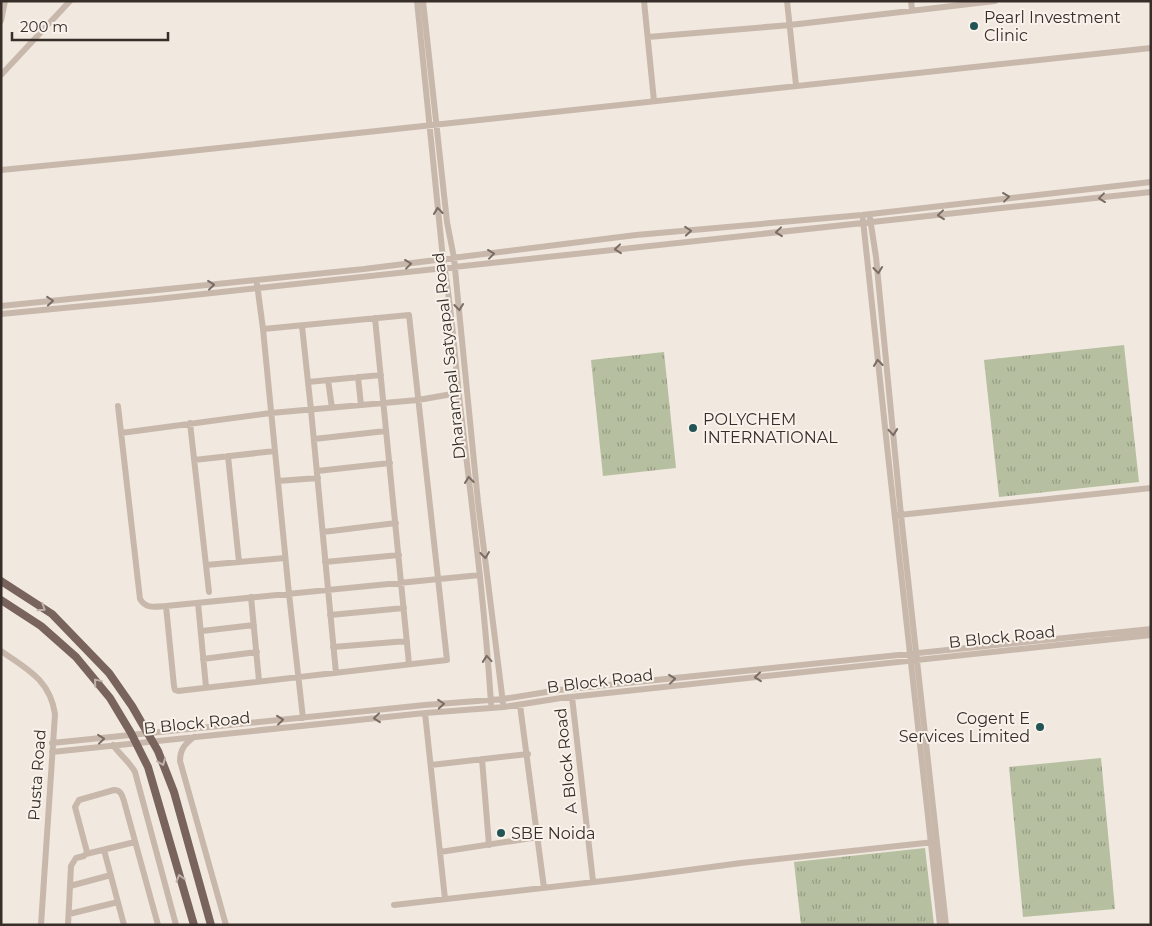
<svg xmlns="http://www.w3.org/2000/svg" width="1152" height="926" font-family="Montserrat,sans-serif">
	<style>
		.grass { fill: url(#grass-tufts) }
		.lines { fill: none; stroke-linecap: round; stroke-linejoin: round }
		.minor { stroke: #c8b8ac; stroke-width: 6 }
		.major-bridge { stroke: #78645c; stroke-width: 8 }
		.oneway { stroke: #786c64 }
		.oneway2 { stroke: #bfb2ab }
		.poi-dot { fill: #225456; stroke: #f9f2eb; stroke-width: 2 }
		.labels { text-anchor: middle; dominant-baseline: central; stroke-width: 4; stroke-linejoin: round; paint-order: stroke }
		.poi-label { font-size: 16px; fill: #372e2a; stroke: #f9f2eb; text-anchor: start }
		.street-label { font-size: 16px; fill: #372e2a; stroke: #f9f2eb }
	</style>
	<defs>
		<pattern id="grass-tufts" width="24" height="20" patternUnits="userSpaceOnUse" patternTransform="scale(1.25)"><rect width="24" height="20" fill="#b6bfa0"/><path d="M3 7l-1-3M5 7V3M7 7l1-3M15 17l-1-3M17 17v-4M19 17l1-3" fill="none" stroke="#959c83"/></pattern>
	</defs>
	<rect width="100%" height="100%" fill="#f1e8df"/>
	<!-- grass -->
	<path class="grass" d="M1124,345L1139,482L999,497L984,360Z
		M664,352L676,468L603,476L591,360Z
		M1101,758L1115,909L1023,917L1009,767Z
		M925,848L934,925H801L794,862Z"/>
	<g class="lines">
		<!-- minor -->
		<path class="minor" d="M417,1L443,259C453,313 455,367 462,421C473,515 485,609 491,703
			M423,1L447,222L454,258L458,300L478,502L503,703
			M644,1L654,101
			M787,1L796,85
			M911,1L912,10
			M1,21L5,1
			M648,37L790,25L995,1
			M1,75L70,1
			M1,170L134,157L1151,48
			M870,218L876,257L901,515L946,925
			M863,220L888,455L940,925
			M257,284L263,329L289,594L303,718
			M1,306L364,269L636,235L862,215L1151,182
			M1,314L157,299L1151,192
			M375,318L409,664
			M302,326L311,410L336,673
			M358,377L361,405
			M328,380L332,408
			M308,382L381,375
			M118,406L140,599C146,609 155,607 166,606L480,575
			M190,423L209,592
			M121,433L271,413L418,400L458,393
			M314,439L386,431
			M228,456L239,562
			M194,460L275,451
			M317,471L390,463
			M278,481L318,478
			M899,515L1151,488
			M323,532L396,523
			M325,562L399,555
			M206,565L285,558
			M251,597L259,681
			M198,603L206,687
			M166,606L174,686L175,690L178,691L447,660L409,315L263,329
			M330,615L404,608
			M202,631L254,625
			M333,647L407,641
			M1,651C27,669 50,680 55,714L41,925
			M203,659L257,652
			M572,697L593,881
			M520,705L544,888
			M425,713L445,899
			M194,737C185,744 180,749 180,761L226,925
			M52,743L425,705L503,699L559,690L1151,629
			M113,745C120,755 129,761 135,772L176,925
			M52,752L425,713L504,707L561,698L1151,635
			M482,759L489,845
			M431,765L528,754
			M104,850L124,925
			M440,852L538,837
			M86,854L135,842
			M70,886L111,875
			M394,905L629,878L741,863L934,842
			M69,914L118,902
			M68,925L71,866L76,858L84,856L87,852L75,807L79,800L114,790C121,790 122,795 124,801L158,925"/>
		<!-- major-bridge -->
		<path class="major-bridge" d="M1,581L52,614L109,673L132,706L158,751L174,792L211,925
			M1,600L41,626L76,657L110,698L131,733L148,767L194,925"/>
	</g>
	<!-- one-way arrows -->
	<defs><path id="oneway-chevron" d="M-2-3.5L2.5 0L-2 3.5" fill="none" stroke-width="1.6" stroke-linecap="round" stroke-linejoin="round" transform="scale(1.25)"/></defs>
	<g class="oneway">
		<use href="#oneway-chevron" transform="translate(1006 197) rotate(-7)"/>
		<use href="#oneway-chevron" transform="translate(1102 198) rotate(173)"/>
		<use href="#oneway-chevron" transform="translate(438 211) rotate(-96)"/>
		<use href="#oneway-chevron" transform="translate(941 215) rotate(174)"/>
		<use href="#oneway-chevron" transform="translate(688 231) rotate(-5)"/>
		<use href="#oneway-chevron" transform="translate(779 232) rotate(174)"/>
		<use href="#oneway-chevron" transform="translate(618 249) rotate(174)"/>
		<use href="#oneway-chevron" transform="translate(491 254) rotate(-7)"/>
		<use href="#oneway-chevron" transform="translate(408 264) rotate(-7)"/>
		<use href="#oneway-chevron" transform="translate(878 270) rotate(84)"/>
		<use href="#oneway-chevron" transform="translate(211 285) rotate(-6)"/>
		<use href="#oneway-chevron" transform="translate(50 301) rotate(-5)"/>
		<use href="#oneway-chevron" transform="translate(459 307) rotate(84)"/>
		<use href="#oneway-chevron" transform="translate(878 363) rotate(-96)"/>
		<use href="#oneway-chevron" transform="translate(893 432) rotate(85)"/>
		<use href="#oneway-chevron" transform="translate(469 480) rotate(-97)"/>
		<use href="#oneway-chevron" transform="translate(485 555) rotate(83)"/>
		<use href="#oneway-chevron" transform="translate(487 659) rotate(-95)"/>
		<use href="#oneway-chevron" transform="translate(758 677) rotate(174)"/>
		<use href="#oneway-chevron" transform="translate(672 679) rotate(-6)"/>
		<use href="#oneway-chevron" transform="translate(441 704) rotate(-4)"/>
		<use href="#oneway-chevron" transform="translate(377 718) rotate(174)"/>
		<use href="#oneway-chevron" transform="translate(280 720) rotate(-6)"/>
		<use href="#oneway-chevron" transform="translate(101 739) rotate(-6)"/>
	</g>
	<g class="oneway2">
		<use href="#oneway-chevron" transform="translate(42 608) rotate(33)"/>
		<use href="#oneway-chevron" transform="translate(97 682) rotate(-130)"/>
		<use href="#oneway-chevron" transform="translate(162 762) rotate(69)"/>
		<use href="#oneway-chevron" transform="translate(180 878) rotate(-106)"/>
	</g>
	<!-- markers -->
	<g class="poi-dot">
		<circle cx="974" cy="26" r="5"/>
		<circle cx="693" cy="428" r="5"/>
		<circle cx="1040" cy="727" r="5"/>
		<circle cx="501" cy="833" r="5"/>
	</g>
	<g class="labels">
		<!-- poi labels -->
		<g class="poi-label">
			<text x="984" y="17">Pearl Investment<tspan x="984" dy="18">Clinic</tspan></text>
			<text x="703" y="419">POLYCHEM<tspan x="703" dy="18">INTERNATIONAL</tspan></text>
			<text x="1030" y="718" text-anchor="end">Cogent E<tspan x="1030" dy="18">Services Limited</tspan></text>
			<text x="511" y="833">SBE Noida</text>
		</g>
		<!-- street labels -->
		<g class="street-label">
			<text transform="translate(449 356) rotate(-96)">Dharampal Satyapal Road</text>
			<text transform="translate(1002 637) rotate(-6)">B Block Road</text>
			<text transform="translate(600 681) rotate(-7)">B Block Road</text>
			<text transform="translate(197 723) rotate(-6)">B Block Road</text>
			<text transform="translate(566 761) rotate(-96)">A Block Road</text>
			<text transform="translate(37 775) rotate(-86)">Pusta Road</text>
		</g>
	</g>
	<!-- border -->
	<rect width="1152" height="926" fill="none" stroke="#372e2a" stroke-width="5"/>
	<!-- scale -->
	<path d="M12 32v8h156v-8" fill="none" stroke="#372e2a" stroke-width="2.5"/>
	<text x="20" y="32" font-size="15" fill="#372e2a" stroke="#f9f2eb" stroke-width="4" paint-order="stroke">200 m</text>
</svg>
